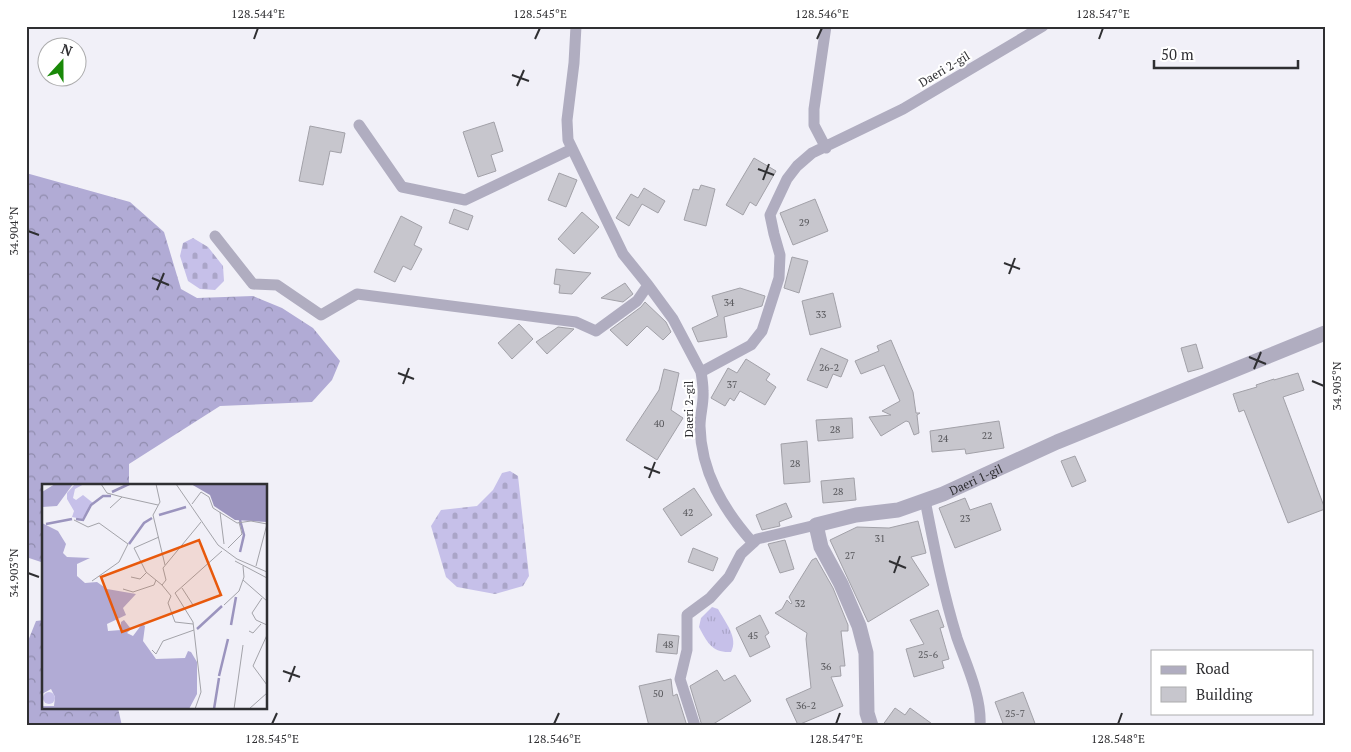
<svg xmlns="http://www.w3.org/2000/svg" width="1351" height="752" font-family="'PT Serif',serif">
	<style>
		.grass { fill: url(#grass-tufts) }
		.forest { fill: url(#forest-crowns) }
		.cemetery { fill: url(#cemetery-stones) }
		.building { fill: #c7c6cd; stroke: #a2a1a8 }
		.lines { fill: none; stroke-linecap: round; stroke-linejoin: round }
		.service { stroke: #b0adc0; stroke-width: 11 }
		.minor { stroke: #b0adc0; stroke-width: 15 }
		.ticks { fill: none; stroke: #2f2f32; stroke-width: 2 }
		.labels { text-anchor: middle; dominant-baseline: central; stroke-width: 4.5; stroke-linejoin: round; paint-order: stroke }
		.number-label { font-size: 10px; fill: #555559 }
		.street-label { font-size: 12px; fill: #2f2f32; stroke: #fff }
		.inset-river { fill: none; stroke: #9b94be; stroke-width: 2.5 }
		.inset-road { fill: none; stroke: #a3a3a9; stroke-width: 1 }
		.view { fill: #e8590c; fill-opacity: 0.15; stroke: #e8590c; stroke-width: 2.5 }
		.inset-edge { fill: none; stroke: #2f2f32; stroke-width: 2.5 }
		.neatline { fill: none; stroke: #2f2f32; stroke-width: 2 }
		.ticks-label { font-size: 12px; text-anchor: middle; fill: #2f2f32 }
	</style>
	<defs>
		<pattern id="grass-tufts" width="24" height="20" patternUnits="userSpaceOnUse" patternTransform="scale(1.25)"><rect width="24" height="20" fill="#c6c0e9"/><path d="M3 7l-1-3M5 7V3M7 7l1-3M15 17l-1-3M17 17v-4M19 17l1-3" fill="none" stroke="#aaa5c8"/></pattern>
		<pattern id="forest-crowns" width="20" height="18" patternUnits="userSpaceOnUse" patternTransform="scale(1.25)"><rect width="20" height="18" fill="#b1abd5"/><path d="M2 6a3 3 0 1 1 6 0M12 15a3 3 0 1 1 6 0" fill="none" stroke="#908cad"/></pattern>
		<pattern id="cemetery-stones" width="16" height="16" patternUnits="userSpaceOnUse" patternTransform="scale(1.25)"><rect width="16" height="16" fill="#c6c0e9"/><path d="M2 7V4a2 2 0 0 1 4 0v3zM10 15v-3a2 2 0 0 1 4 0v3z" fill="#aaa5c8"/></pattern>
	</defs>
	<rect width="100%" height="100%" fill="#f1f0f8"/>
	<!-- grass -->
	<path class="grass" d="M712,607L718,609C725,622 739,638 731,652C712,653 707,642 699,627L701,618Z"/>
	<!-- forest -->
	<path class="forest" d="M26,173L130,202L164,232L181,289L197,298L253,296L282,308L313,328L340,361L332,380L312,402L220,406L129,464V486H44V563L26,557Z
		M44,620V708H118L122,726H26V646L36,621Z"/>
	<!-- cemetery -->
	<path class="cemetery" d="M193,238L208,247L223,266L224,281L215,290L200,289L188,281L180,256L183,243Z
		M510,471L518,476L529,576L523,586L495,594L457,587L446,577L431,526L441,510L477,506L493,490L502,473Z"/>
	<!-- building -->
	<path class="building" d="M494,122L503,151L491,155L496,171L478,177L463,132Z
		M310,126L345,133L341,153L330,151L323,185L299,181Z
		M754,158L776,171L756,206L750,202L743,215L726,205Z
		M559,173L577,180L566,207L548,200Z
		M701,185L715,189L706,226L684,220L693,189L699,190Z
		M644,188L665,201L658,213L642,204L629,226L616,218L631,194L638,198Z
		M815,199L828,231L793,245L780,213Z
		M454,209L473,216L468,230L449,223Z
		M582,212L599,227L574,254L558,239Z
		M401,216L422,227L414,245L422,249L411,270L403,266L395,282L374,272Z
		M792,257L808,261L799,293L784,288Z
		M556,269L591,273L572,294L559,293L560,285L554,284Z
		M625,283L633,294L623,302L601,298Z
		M740,288L765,296L762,306L724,317L727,337L698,342L692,328L718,316L712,296Z
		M833,293L841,327L810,335L802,301Z
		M645,302L666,322L671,332L663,340L647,326L627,346L610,330L641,307Z
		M519,324L533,339L512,359L498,343Z
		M558,327L574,329L547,354L536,342Z
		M891,340L913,392L916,413H920L917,415L919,433L914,435L909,422L906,421L881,436L869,417L891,415L882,411L900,401L884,365L861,374L855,361L879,351L877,346Z
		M1196,344L1203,368L1188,372L1181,348Z
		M821,348L848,360L841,377L833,374L827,388L807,380Z
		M746,359L770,374L766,380L776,387L765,405L740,391L734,401L730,398L725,406L711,398L728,368L737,373Z
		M664,369L679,373L671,410L683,418L657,460L626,440L659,390Z
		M1298,373L1304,390L1283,397L1325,509L1288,523L1244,410L1239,412L1233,394L1257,387L1256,385L1274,379V380Z
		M852,418L853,438L818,441L816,420Z
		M999,421L1004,448L966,454L965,449L932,452L930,431Z
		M807,441L810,482L784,484L781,444Z
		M1075,456L1086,481L1072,487L1061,461Z
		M854,478L856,500L823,503L821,481Z
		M694,488L712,515L681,536L663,509Z
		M965,498L970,510L991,503L1001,530L955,548L939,508Z
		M786,503L792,517L779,522L780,526L762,530L756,515Z
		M918,521L926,553L911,557L929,585L868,622L830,540L857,527L889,528Z
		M785,540L794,569L780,573L768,544Z
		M693,548L718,558L713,571L688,562Z
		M816,558L833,588L848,625V631H841L845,666H840L841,676L831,677L843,706L798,725L786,699L811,688L806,639L807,633L775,613L782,609L787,600L791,604L792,603L789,597L812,560Z
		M938,610L944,627L940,628L949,659L942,661L944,668L914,677L906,649L924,644L910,620Z
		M760,615L769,633L765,636L770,647L750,657L736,628Z
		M658,634L679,636L677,654L656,652Z
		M717,670L724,681L735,675L751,701L710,726H702L690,686Z
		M671,679L673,696L677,694L687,726H649L639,686Z
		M1023,692L1036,726H1004L995,702Z
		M895,708L905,715L910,708L935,726H882Z"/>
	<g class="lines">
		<!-- service -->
		<path class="service" d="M576,26L574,63L567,120L568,140L623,254L648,285L673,319L701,372
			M359,125L402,187L465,200L572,149
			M826,148L814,125V109L826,26
			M215,236L253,284L277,285L321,315L357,294L576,322L596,331L637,301L648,285
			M925,500C934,546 943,593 957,638C966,664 982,697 980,726
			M753,543L757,539L816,525
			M695,726L680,679L687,650V615L710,598L729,577L741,554L753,543C723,509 701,472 700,426C700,414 704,403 703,391C703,385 702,378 701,372L751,345L762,331L779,278L780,255L774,234L770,215L787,179L797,166L812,153L903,109L1043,26"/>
		<!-- minor -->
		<path class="minor" id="s1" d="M871,726L867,713L866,653L859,626L841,584L821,547L816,525L856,515L898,510L943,494L1057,442L1325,333"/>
	</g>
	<!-- ticks -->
	<path class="ticks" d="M254,39L258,28M535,39L540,28M817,39L822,28M1099,39L1103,28M512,75L529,81M517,86L524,70M758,169L774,175M763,180L769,164M28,231L39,235M1004,263L1020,269M1009,274L1015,258M152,278L169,285M157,290L164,273M1249,357L1266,364M1254,369L1261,352M398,373L414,379M1312,381L1324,386M403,384L409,368M644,467L660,473M649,478L655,462M889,561L906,568M28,573L39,577M894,573L900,556M283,671L300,677M289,682L295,666M272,724L277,713M554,724L559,713M836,724L840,713M1118,724L1122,713"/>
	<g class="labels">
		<!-- number labels -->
		<g class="number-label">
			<text x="804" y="222">29</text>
			<text x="729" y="302">34</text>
			<text x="821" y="314">33</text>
			<text x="829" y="367">26-2</text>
			<text x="732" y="384">37</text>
			<text x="659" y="423">40</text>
			<text x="835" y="429">28</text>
			<text x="987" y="435">22</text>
			<text x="943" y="438">24</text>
			<text x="795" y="463">28</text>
			<text x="838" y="491">28</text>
			<text x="688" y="512">42</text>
			<text x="965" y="518">23</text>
			<text x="880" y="538">31</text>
			<text x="850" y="555">27</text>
			<text x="800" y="603">32</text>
			<text x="753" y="635">45</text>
			<text x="668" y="644">48</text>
			<text x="928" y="654">25-6</text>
			<text x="826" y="666">36</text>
			<text x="658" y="693">50</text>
			<text x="806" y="705">36-2</text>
			<text x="1015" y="713">25-7</text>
		</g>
		<!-- street labels -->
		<g class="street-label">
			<text transform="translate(944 69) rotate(-31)">Daeri 2-gil</text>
			<text transform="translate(688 409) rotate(-90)">Daeri 2-gil</text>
			<text stroke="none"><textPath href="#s1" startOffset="379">Daeri 1-gil</textPath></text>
		</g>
	</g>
	<!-- overview -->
	<g transform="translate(42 484)">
		<rect width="225" height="225" fill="#f1f0f8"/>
		<path d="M33,0H42L33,5L31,14L34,16L41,11L51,19L40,35L30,33L32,27L25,15V9Z" fill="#c6c0e9"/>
		<path d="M13,0H31L15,22L0,23V8ZM0,39L16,47L24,60L21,69L25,73L48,74L35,80V92L43,99L55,98L65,105L94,110L81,124L84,131L65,140L66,147L79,146V138L82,136L89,145L85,149L91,152L100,140L103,142L101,157L114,175L143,174L146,167L149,168L155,178V210L147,225H0L1,222H12L13,213L9,205L0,210Z" fill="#b1abd5"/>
		<path d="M1 214a6 6 0 1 1 12 0a6 6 0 1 1-12 0Z" fill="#c6c0e9"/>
		<path d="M149,0H225V38L193,36L172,22L168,11Z" fill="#9b94be"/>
		<path class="inset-river" d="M70,8L87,0M117,31L144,23M34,35L41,36L49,21L61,12H69M4,40L30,35M87,60L102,39L110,34M198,68L202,51L198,36M189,141L194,113M155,145L180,122M177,192L186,155M172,225L177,194"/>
		<path class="inset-road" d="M59,0L65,9L80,13M114,0L118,18L111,31L123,81M134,0L176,61L195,75L225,88M150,20L159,8L167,13L171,24L195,39L209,37L225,40M68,24L80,13L116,21M178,28L182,60M32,36L46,43L57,39L86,60L77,78L50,97M92,64L104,88L120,101M92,64L117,53M186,64L200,50L197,38M193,77L225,94M214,82L225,40M89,93L98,95L105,88M201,96L225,117M140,104L151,121M81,105L91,108L112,101L114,96M220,114L210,129L214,136L225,141M182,121L197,107L202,93L201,82M151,140L133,138L126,119L129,112L120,101L124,96L121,84L159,38M207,147L211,149L219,140M225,151L211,182L225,201M110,166L114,170L121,157L152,146M153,225L159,208L151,138L133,109L180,67M192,225L201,161M207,225L225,209"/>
		<path class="view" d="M157,56L179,111L80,148L59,93Z"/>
		<rect width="225" height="225" class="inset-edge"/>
	</g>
	<!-- border -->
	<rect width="1351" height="752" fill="none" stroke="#ffffff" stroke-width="55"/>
	<!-- legend -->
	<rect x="1151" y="650" width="162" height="65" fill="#ffffff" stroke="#acacad"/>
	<rect x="1161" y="666" width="25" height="8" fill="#b0adc0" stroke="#acacad"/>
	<text x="1196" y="674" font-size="15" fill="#2f2f32">Road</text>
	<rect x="1161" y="687" width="25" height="15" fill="#c7c6cd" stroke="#acacad"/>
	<text x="1196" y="700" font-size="15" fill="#2f2f32">Building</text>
	<!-- north arrow -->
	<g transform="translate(62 62) rotate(21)"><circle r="24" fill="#ffffff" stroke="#acacad"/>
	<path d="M0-4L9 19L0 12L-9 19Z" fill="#198908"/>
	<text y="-8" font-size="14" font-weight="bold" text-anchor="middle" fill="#2f2f32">N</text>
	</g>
	<!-- scale -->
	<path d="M1154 60v8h144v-8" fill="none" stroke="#2f2f32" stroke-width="2.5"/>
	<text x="1161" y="60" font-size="15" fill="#2f2f32" stroke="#ffffff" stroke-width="4" paint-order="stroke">50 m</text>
	<rect x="28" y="28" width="1296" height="696" class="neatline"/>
	<g class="ticks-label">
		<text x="258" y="18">128.544°E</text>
		<text x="540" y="18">128.545°E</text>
		<text x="822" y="18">128.546°E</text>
		<text x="1103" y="18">128.547°E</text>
		<text transform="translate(14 231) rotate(-90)" y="4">34.904°N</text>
		<text transform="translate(1337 386) rotate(-90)" y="4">34.905°N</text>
		<text transform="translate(14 573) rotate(-90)" y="4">34.903°N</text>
		<text x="272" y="743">128.545°E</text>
		<text x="554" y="743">128.546°E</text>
		<text x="836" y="743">128.547°E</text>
		<text x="1118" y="743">128.548°E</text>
	</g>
</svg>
